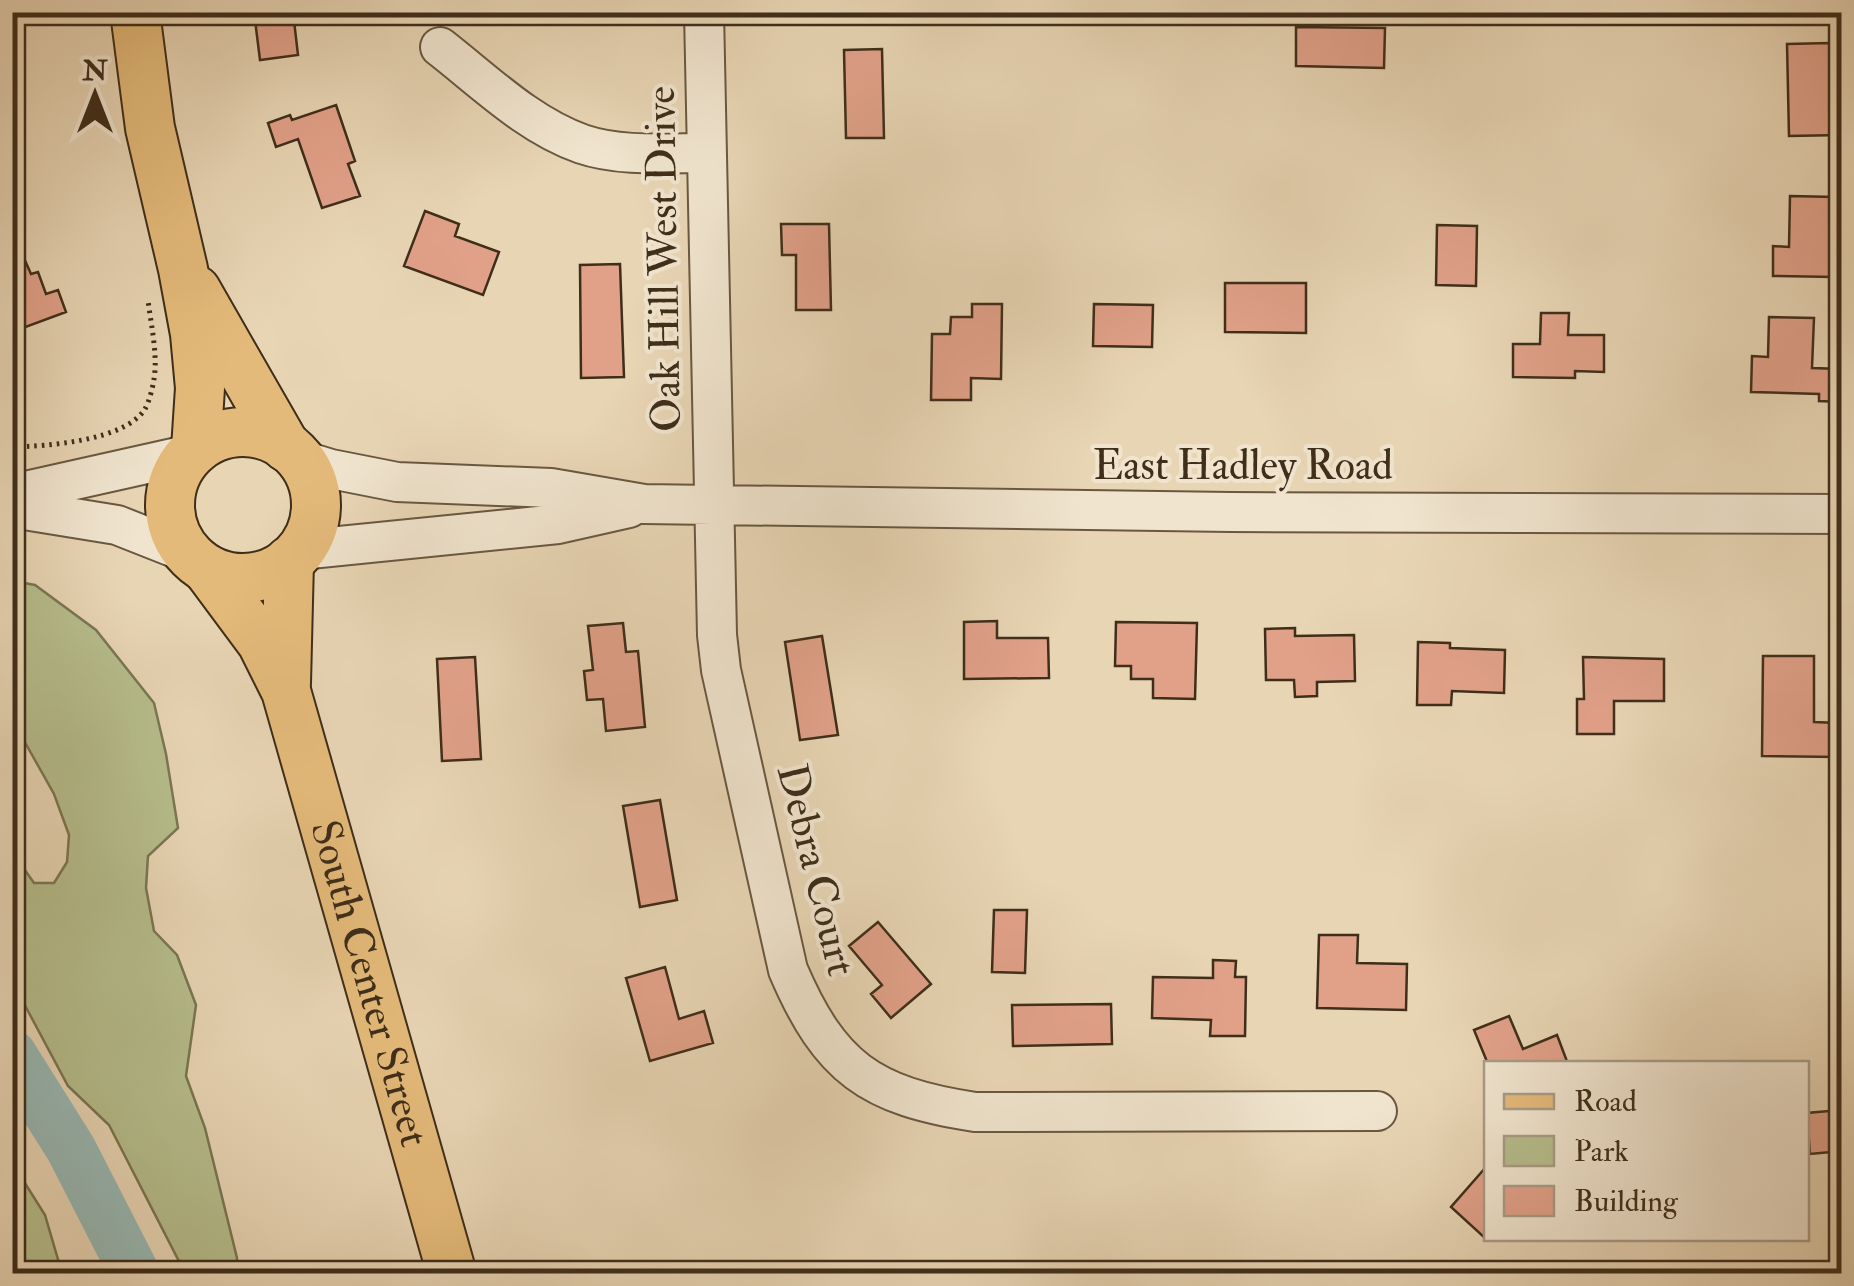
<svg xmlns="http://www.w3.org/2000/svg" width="1854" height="1286" font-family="'IM FELL Double Pica',serif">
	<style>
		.green { fill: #b6bd8c; stroke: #7a7653; stroke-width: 2.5 }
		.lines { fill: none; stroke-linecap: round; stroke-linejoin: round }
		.river { stroke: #98b8b3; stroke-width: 50 }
		.building { fill: #e1a189; stroke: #3f2e1a; stroke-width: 2.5 }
		.minor-casing { stroke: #695840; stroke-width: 42 }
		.major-casing { stroke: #3f2e1a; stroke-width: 52 }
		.path { stroke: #3f2e1a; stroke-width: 5; stroke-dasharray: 2.5 5; stroke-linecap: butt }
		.minor { stroke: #f0e4ce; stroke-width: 38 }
		.major { stroke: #e4ba7a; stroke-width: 48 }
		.labels { text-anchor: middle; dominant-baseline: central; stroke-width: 8; stroke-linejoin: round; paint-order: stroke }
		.street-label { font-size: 42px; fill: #3f2e1a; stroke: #f0e4ce }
	</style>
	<rect width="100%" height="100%" fill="#e8d5b4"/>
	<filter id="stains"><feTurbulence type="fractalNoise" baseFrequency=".002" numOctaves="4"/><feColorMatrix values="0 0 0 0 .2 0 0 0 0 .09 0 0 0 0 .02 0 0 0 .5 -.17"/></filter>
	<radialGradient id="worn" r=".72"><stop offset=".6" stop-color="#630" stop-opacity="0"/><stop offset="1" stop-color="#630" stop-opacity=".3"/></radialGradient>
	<!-- green -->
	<path class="green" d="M13,581L35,585L96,630L154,703L166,754L178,828L148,856L146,888L154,931L177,955L196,1005L186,1076L205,1128L237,1258V1273H185L109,1125L68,1086L13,983V853L34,883H54L67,862L69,835L54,794L13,721Z
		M13,1164L45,1215L62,1273H13Z"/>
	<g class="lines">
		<!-- river -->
		<path class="river" d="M12,1055L71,1149L135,1274"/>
	</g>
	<!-- building -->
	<path class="building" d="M254,12H293L298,55L260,60Z
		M1296,27L1385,28L1384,68L1296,66Z
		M1830,43L1831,104H1842V135L1789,136L1787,44Z
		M882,49L884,138H846L844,50Z
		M336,105L355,161L348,164L360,196L322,208L298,139L276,147L268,123L290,115L292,120Z
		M1790,196L1835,197L1834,277L1773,276V246L1789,247Z
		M425,211L459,224L455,236L499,252L483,295L404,266Z
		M781,224H829L831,310H796V255H782Z
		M1437,225L1477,226L1476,286L1436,285Z
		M12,231L31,274L38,272L46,294L58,290L66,312L12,332Z
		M620,264L624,377L581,378L580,265Z
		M1225,283H1306V333L1225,332Z
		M972,304H1002L1001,379L971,378V400H931L932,334H950L951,317H972Z
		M1094,304L1153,305L1152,347L1093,346Z
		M1541,313H1569L1568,335H1604V372L1575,371V378L1513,377V344H1540Z
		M1769,317L1814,318L1812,368L1842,369V402L1819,401V394L1751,392L1752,356L1768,357Z
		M997,621V638H1048L1049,678L964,679V622Z
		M1116,622L1197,623L1195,699L1153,698V679H1131V666H1115Z
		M623,623L626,652L638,651L645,727L606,731L603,699L587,700L584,671L593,670L588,626Z
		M1295,628V636L1354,635L1355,681L1317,682V696L1295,697L1294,680H1266L1265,629Z
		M822,636L838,735L800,740L785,642Z
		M1418,642L1450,643V648L1505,650L1504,693L1452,691L1451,705H1417Z
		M1763,656H1814V722L1838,723V757L1762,756Z
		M475,657L481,759L442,761L437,659Z
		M1583,657L1664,659V701H1614V734H1577V699H1584Z
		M660,800L677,900L640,907L623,806Z
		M994,910H1027L1025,973L992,972Z
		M878,922L931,984L891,1018L871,994L882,985L849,946Z
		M1319,935H1358L1357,963L1407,964L1406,1010L1317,1008Z
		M1213,960L1236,961L1235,977H1246L1245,1036H1210L1211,1020L1152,1018L1153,977L1213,978Z
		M665,967L679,1019L704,1011L713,1043L650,1061L626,978Z
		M1111,1004L1112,1044L1013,1046L1012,1005Z
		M1509,1016L1523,1049L1557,1035L1568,1064H1488L1474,1030Z
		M1840,1110L1842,1151L1810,1154L1807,1113Z
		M1486,1167V1239L1451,1207Z"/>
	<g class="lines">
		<!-- minor casing -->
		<g class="minor-casing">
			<path id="minor" d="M704,12L717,635L721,670L788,970C830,1068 870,1096 975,1112L1377,1111
				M440,47C485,82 528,125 582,144C620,157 667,153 707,153
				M298,459L331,469L397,482L551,488L644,504L1231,512L1842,514
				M12,494L191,454
				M12,508L117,525L188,553
				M300,550L558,524L629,508"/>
		</g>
		<!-- major casing -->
		<g class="major-casing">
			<g id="major">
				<path d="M135,12L150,128L183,269L195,334L200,388L196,449"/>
				<path d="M196,290L286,447"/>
				<circle cx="243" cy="505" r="73"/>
				<path id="s1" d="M207,569L262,643L286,691L452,1274"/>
				<path d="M286,683L289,561"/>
			</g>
		</g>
		<!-- path -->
		<path class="path" d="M12,447C47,446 125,441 145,409C149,402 153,387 154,379C158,355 151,325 148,300"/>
		<!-- minor -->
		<use href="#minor" class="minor"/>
		<!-- major -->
		<use href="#major" class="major"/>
	</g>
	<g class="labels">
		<!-- street labels -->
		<g class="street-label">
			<text transform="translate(664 259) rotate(-91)">Oak Hill West Drive</text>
			<text x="1243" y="466">East Hadley Road</text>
			<text transform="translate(816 870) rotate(76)">Debra Court</text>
			<text stroke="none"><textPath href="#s1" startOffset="450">South Center Street</textPath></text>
		</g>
	</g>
	<!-- margin -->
	<rect width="1854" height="1286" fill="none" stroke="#e8d5b4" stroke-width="50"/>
	<rect x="15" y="15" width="1824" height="1256" fill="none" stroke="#3f2e1a" stroke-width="5"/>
	<rect x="25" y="25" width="1804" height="1236" fill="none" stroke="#3f2e1a" stroke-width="2.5"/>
	<!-- legend -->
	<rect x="1484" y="1061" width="325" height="180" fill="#f0e4ce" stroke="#a99b86" stroke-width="2.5"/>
	<rect x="1504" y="1094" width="50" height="15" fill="#e4ba7a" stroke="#a99b86" stroke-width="2.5"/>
	<text x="1574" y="1111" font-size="30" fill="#3f2e1a">Road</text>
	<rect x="1504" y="1136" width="50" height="30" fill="#b6bd8c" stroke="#a99b86" stroke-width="2.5"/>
	<text x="1574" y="1161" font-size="30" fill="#3f2e1a">Park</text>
	<rect x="1504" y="1186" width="50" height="30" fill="#e1a189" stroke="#a99b86" stroke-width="2.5"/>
	<text x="1574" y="1211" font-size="30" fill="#3f2e1a">Building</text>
	<!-- north arrow -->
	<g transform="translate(95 95)" stroke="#f0e4ce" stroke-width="8" paint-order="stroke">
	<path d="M0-8L18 38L0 25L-18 38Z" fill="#3f2e1a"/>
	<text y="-15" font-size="28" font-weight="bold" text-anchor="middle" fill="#3f2e1a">N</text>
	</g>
	<rect width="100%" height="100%" filter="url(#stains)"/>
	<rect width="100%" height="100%" fill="url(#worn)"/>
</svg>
